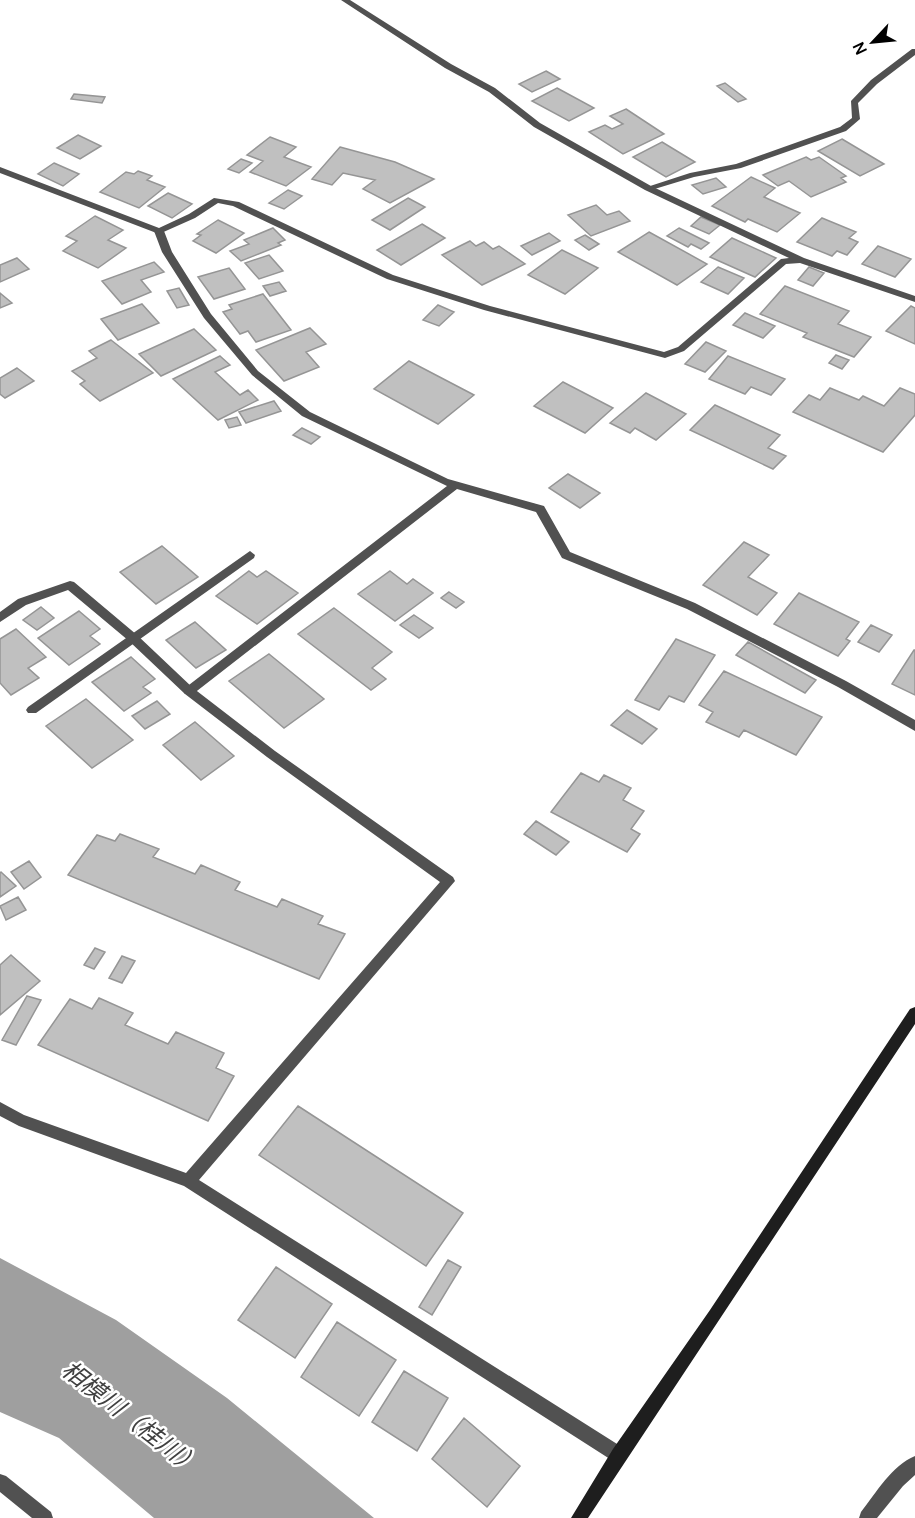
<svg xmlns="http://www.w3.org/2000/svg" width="915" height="1518" font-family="Manrope,'Noto Sans JP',sans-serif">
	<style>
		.water { fill: #9f9f9f }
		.building { fill: #c0c0c0; stroke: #959595; stroke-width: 1.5 }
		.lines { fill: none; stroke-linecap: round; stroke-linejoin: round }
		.service { fill: #515151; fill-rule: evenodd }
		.minor { fill: #515151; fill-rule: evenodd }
		.secondary { fill: #1e1e1e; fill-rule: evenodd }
		.labels { text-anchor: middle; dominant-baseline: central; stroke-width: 5; stroke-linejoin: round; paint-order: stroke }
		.near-water-label { font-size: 24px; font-style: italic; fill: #404040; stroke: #fff }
	</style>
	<rect width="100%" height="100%" fill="#fff"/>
	<!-- water -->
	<path class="water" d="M0,1258L116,1320L227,1398L374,1518H154L59,1438L0,1412Z"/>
	<!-- building -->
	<path class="building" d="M546,71L560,79L532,92L519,84Z
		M725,83L746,99L738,102L717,86Z
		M557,88L594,108L569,121L532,101Z
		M74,94L105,97L102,103L71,99Z
		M626,109L664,134L623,154L589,132L605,125L612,129L623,124L610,116Z
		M78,135L101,146L80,159L57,148Z
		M270,137L296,147L284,157L311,167L286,186L250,172L263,161L247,155Z
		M842,139L884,164L860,176L818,151Z
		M662,142L695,162L666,177L633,157Z
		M340,147L395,162L434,179L390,203L363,189L375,180L343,173L332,185L312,179Z
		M806,157L811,160L819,157L846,176L841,178L846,182L811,197L789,181L778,186L763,175Z
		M241,159L252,163L239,173L228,169Z
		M54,163L79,174L63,186L38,174Z
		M138,171L152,176L147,180L165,187L139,208L100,192L126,172L134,174Z
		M751,177L775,188L764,197L800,213L777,232L748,219L745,222L712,206Z
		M716,178L726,187L703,194L692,185Z
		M288,190L302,196L284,209L269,203Z
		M168,193L192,204L172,218L148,206Z
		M408,198L425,207L390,230L372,220Z
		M596,205L607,215L619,211L630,221L591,236L568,215Z
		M95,216L123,230L108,240L126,248L98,268L63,251L77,241L66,236Z
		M701,217L720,225L709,234L691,226Z
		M822,218L856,232L849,238L858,242L847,255L837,251L832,256L797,242Z
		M218,220L244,233L216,253L193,241L201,235L197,234Z
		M422,224L445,238L401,265L377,250Z
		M273,228L285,240L278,243L281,245L241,261L230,251L249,244L244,240Z
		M679,228L709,243L701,249L691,244L688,247L667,236Z
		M649,232L707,264L677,285L618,252Z
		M549,233L560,241L532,255L521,246Z
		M585,235L599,244L589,250L575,240Z
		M732,238L776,258L755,277L710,257Z
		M470,241L476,246L484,242L493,249L499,246L525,264L482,285L442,255Z
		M878,246L911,259L895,277L862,264Z
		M562,250L598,268L565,294L528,275Z
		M269,255L283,271L259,279L245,263Z
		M17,258L29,269L0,282V265Z
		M154,262L164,272L141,280L151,292L122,304L102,281Z
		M718,267L744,278L728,294L701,282Z
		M809,267L824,273L813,286L798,280Z
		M229,268L245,289L214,299L198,277Z
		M279,282L286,291L270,296L263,286Z
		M785,286L849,311L838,324L871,337L854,357L803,337L807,333L760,314Z
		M179,288L189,305L177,308L167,291Z
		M0,293L12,303L0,308Z
		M263,294L291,330L256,342L248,331L240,334L223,312L232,309L229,305Z
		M142,304L159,323L118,340L101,319Z
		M438,305L454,312L439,326L423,320Z
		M911,306L915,308V344L886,331Z
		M745,313L775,326L763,338L733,325Z
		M310,328L326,344L306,352L319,367L284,381L256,350Z
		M194,329L216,350L161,376L139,354Z
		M111,340L153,373L100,401L80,384L85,381L72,371L97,358L89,351Z
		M706,342L726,351L705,372L685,364Z
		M836,355L849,360L842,369L829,363Z
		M220,356L230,365L215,372L240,395L248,390L258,400L218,420L173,379Z
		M728,356L785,379L771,395L751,387L745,394L709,379Z
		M409,361L474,395L438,424L374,389Z
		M17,368L34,381L5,398L0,394V378Z
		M563,382L613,408L585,433L534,406Z
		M830,388L859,400L863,396L884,406L900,388L915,394V415L883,452L793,412L809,395L820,400Z
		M646,393L686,414L656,440L635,428L630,433L610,423Z
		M274,401L281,411L246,423L239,412Z
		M715,405L780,435L768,448L786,456L773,469L690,430Z
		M237,417L241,425L229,428L225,420Z
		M302,428L320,437L311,444L293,435Z
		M568,474L600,493L580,508L549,488Z
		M744,542L769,555L748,577L777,593L757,615L703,585Z
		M162,546L198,577L156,604L120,572Z
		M249,571L257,577L266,571L298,593L257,624L216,596Z
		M390,571L407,584L413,579L433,593L395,621L358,594Z
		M449,592L464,602L456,608L441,598Z
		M799,593L859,622L846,639L850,641L838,656L774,624Z
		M41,607L54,618L37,630L23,620Z
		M334,608L392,652L372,668L386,679L371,690L298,634Z
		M79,611L100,629L90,636L100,644L69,665L38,638Z
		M414,615L433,628L419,638L400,625Z
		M195,622L226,650L196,668L166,640Z
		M871,625L892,635L879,652L858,642Z
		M16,629L46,657L28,668L39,678L11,695L0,683V639Z
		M676,639L715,655L684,702L669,696L659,710L635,700Z
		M748,642L816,680L805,693L736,655Z
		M914,650H915V695L892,684Z
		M269,654L324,699L284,728L229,681Z
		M131,657L155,679L143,687L151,693L124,711L92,682Z
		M724,671L822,717L796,755L744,730L739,737L706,722L713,712L699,705Z
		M86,699L133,740L92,768L46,726Z
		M157,701L170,714L145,729L132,716Z
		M627,710L657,729L642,744L611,725Z
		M195,722L234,756L201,780L163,745Z
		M581,773L599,782L604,775L631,788L623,800L644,811L631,829L640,834L627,852L551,812Z
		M536,821L569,842L556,855L524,834Z
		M120,834L159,849L153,857L195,874L201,865L240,882L235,890L277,907L282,899L323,916L318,924L345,934L319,979L68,875L97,835L115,841Z
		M29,861L41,877L24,889L11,872Z
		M1,872L16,886L0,897V873Z
		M18,897L26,910L6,920L0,906Z
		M95,948L105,952L94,969L84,965Z
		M11,955L40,981L0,1015V965Z
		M122,956L135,961L122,983L109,978Z
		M27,996L41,1000L16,1045L2,1040Z
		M99,998L133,1013L125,1025L168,1044L176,1032L224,1053L216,1068L234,1076L208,1121L38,1045L70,999L92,1009Z
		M298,1106L463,1213L426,1266L259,1155Z
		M448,1260L461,1267L432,1315L419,1307Z
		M276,1267L332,1304L295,1358L238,1320Z
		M337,1322L396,1360L359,1416L301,1377Z
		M404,1371L448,1398L417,1451L372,1422Z
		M464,1418L520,1466L487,1507L432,1459Z"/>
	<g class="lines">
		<!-- service -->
		<path class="service" d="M912,49H915V55L877,84L858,103L860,119L846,131L741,168L694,177L648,191L644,188L690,173L736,164L840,127L852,118L851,101L871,80Z
			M159,228L164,231L172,252L211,314L258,371L310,412L448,479L544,506L570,552L695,603L846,681L915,720V731L838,687L687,609L562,558L536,512L457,489L193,694H185L183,691L185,688L447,486L302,416L252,375L204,318L162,252L154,231Z
			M250,551L255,555L254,558L36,713H28L26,710L28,707Z
			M915,1456V1475L903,1486L877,1518H859L861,1512C876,1493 892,1465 915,1456Z"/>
		<!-- minor -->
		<path class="minor" d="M341,0H350L451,64L495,88L540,123L651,186L804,258L915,296V302L800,263L786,264L684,351L665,358L484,310L387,279L233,206L218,203L195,218L159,234L0,173V167L159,228L189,214L214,198L239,202L393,275L490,306L664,352L678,347L781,259L789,258L645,190L534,127L489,92L445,68Z
			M70,581L74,582L137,635L193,688L275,751L453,877L455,881L199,1180L625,1449L627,1455L625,1461L619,1463L613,1461L184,1186L19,1126L0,1116V1102L24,1115L186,1173L440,882L267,757L185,694L129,641L68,590L26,605L0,622V612L18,599Z
			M0,1474L6,1476L51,1512L53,1518H32L0,1492Z"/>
		<!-- secondary -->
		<path class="secondary" d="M915,1007V1024L588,1518H571L613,1449L710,1310L910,1009Z"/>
	</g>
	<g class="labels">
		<!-- near-water labels -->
		<g class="near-water-label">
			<text transform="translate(132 1417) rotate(38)">相模川（桂川）</text>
		</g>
	</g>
	<!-- north arrow -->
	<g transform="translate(873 42) rotate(244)" stroke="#ffffff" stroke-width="4.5" paint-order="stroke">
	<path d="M0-4.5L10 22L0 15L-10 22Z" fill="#000000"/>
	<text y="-9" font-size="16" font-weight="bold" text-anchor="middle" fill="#000000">N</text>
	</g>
</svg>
